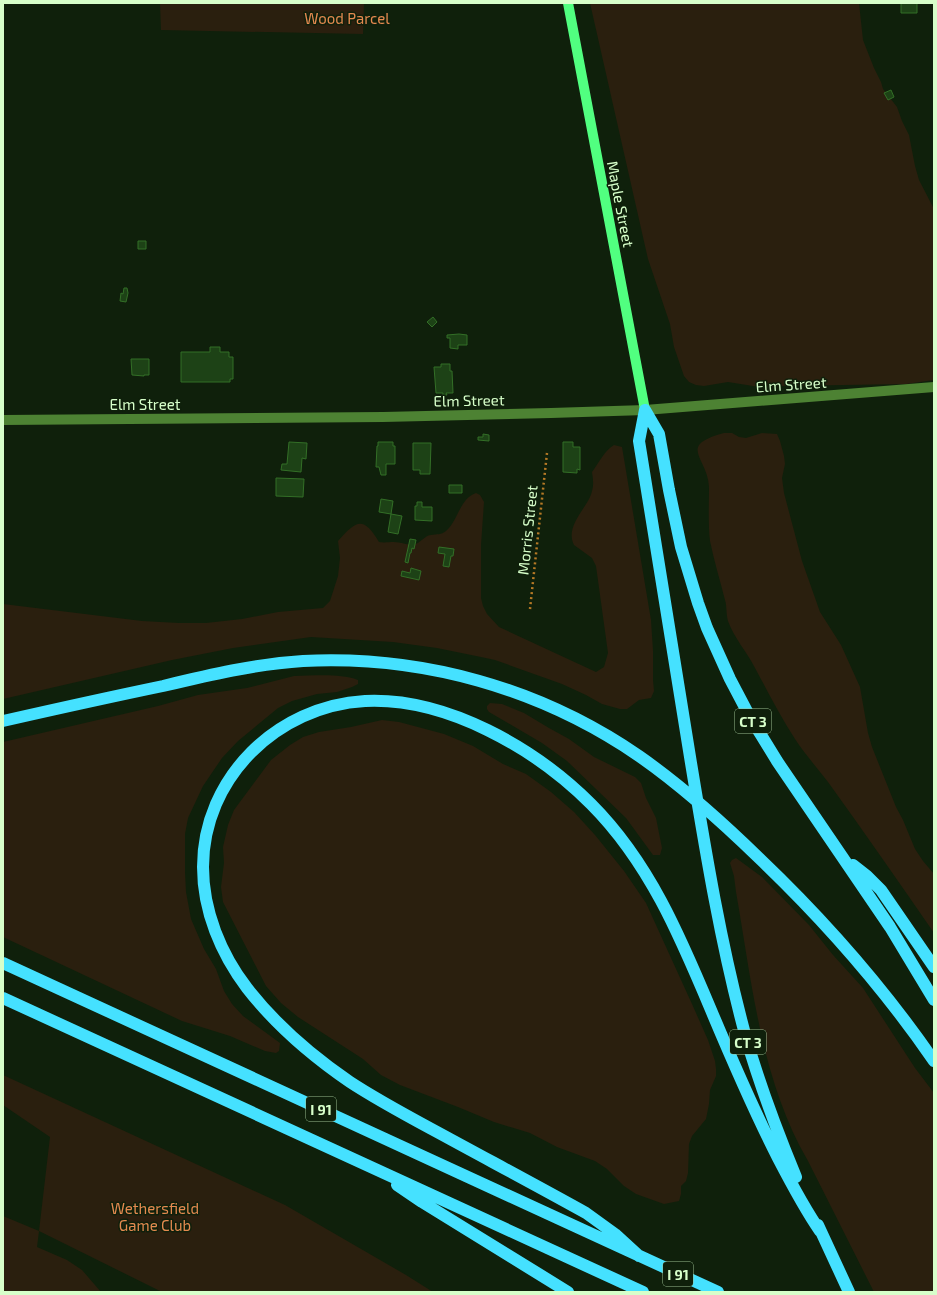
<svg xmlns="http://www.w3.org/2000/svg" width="937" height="1295" font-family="'Exo 2',sans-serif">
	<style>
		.green { fill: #2a1f0e }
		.building { fill: #1d4216; stroke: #336f27 }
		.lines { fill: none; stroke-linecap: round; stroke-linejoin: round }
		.path { stroke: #b77a26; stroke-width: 2.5; stroke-dasharray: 2 3; stroke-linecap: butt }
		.minor { stroke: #4d8233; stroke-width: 10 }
		.major { stroke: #51ff80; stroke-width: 10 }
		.highway { stroke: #45e1ff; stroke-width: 12 }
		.labels { text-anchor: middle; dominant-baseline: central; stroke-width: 3; stroke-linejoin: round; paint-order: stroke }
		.shield { fill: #0f200b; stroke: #9bbc91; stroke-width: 1 }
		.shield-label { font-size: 14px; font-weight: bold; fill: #d7ffca }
		.park-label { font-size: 15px; fill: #e58a50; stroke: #0f200b }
		.street-label { font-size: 15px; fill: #d7ffca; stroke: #0f200b }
	</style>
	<rect width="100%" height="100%" fill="#0f200b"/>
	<!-- green -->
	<path class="green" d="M160,3H364L363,34L161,30Z
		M590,3H859L863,40L874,68L881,82L883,89L897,107L902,121L909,135L915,166L919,180L934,209V380L906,384L782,386L766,388L728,382L704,386L696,385L689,382L684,376L674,347L670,324L648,259Z
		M724,433H732L739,437L746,438L762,433L777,434L780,441L784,456L785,464L782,478L784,493L802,561L820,612L841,645L860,687L868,733L872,747L896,807L903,820L915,849L923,861L934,874V933C899,882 864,832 828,782C817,768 805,754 795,739C780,716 768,692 755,668C747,652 734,638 728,621C726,614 727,606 725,600C720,580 714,561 710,541C708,525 709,503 709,487C708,457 676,446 724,433Z
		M614,445L622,447L651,620L653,651V680L654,691L651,698L639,700L627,709H620L602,704L586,695L562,684L495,660L481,657L437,648L393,642L311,637L233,648L172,660L3,699V604L142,621L179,623H206L242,619L278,612L323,608L330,601L338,576L340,558L338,541C356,521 363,515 379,542C386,543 387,542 394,542C403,542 409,547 418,543C422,540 427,535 431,535C437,534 441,535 446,531C458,521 460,498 476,493L480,495L484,502L481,545V598L483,606L487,614L499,627L596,672L604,667L608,653L596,566L592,558L574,545C564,525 589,507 592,491C594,485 593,479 592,472C599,463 604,451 614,445Z
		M294,676C315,676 338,673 358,680V684L352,687L337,692L317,694L292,701L278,708L238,741L222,758L203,786L188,818L185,834V872L186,892L191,919L204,949L216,969L224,991L232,1004L243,1016L280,1043L279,1051L276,1053L265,1051L230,1036L182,1021L3,937V742L158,706L198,695L247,688Z
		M490,703L502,704L524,713L549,728L569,739L594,757L635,777L641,783L646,798L656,818L662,848L660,855H653L626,818L567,761L542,743L489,712L487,709V706Z
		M382,720L399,722L444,734L473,746L503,764L526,774L551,792L574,812L595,835L624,871L646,903L692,1004L708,1040L715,1061L716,1069V1076L710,1090L709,1104L706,1119L692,1136L689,1144L688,1173L686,1181L681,1186V1194L679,1201L664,1204L636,1194L624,1186L607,1169L595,1161L557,1147L530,1133L494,1122L458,1107L400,1085L381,1075L363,1059L298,1017L281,1003L266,986L223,902L221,887L224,863L223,847L228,825L234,810L271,760L290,745L303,737L319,732L351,727Z
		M736,858L762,877L809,925L833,955L863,988L915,1068L934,1093V1292H874L808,1161C761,1080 752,983 736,892L734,876L730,863L732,860Z
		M3,1075L285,1205L406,1275L433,1292H162L39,1231L37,1247L67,1260L82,1270L101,1292H3V1216L39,1231L50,1137L3,1105Z"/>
	<!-- building -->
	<path class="building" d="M901,3H917V13H901Z
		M891,90L894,97L888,100L884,93Z
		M138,241H146V249H138Z
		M124,288H127L128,293L126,302L120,301L121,293L123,294Z
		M433,317L437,322L432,327L427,322Z
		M459,334L467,335V345H458V349L450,348V338H447V335Z
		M210,347H220V352H229V357H233V379H230V382H181V352H210Z
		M131,359H149V375H144V376L132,375Z
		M441,364H450V371H452L453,393H446L447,395H443V393H436L434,367H441Z
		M483,434L489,435V441L478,440V437H483Z
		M289,442L307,443L306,459L302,458L301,472L281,470L282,464H287Z
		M378,442H393V446H395V464H386V475H381L379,467H376L377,446H378Z
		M563,442H573V447H580V470L577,469V473L563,472Z
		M413,443H431L430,474H420V470H413Z
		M276,478L304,479L303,497L276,496Z
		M449,485H462V493H449Z
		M381,499L393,501L391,514L379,512Z
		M417,502H422V507H432V521L415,520V506H417Z
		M391,514L402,516L398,534L388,532Z
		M410,539L416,540L414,549L412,548L411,553H410L408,563L405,562Z
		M439,547L454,549L453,556H451L449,567L443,566L445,554L438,553Z
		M411,568L421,571L419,580L401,576L402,571L410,573Z"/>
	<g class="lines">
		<!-- path -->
		<path class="path" d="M530,609L547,453"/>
		<!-- minor -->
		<path class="minor" d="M3,420L383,417L551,413L645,410L934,387"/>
		<!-- major -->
		<path class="major" d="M568,3L645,410"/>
		<!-- highway -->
		<path class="highway" d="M645,410L639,441C656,548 673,655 691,763C706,854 721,945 745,1034C759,1083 777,1131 796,1177
			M645,410L659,434L669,490L681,547L698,603L707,628L730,679L750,717L777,761L890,927L934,1000
			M3,721C56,709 110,697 163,686C209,675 255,664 303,661C422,655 540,688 639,756C682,786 722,822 759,858C824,920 883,987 934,1061
			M853,865L867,876L881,890L934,967
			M3,963L718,1292
			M3,998L643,1292
			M397,1185L422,1202L568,1292
			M818,1225L849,1292
			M639,1256L615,1234L586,1213C541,1188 496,1164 450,1139C417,1121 382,1103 350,1082C312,1056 275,1024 247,988C221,954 203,911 203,867C203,778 277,706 365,701C446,697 535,748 591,804C649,862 680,936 711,1010C732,1060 753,1109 778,1158C791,1183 804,1208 820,1231"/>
	</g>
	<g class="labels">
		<!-- shield labels -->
		<g class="shield">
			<rect x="735" y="709" width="36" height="24" rx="3"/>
			<rect x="730" y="1030" width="36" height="24" rx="3"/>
			<rect x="306" y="1097" width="30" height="24" rx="3"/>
			<rect x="663" y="1262" width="30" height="24" rx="3"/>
		</g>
		<g class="shield-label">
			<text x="753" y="721">CT 3</text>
			<text x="748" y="1042">CT 3</text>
			<text x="321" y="1109">I 91</text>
			<text x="678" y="1274">I 91</text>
		</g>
		<!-- park labels -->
		<g class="park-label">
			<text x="347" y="18">Wood Parcel</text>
			<text x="155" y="1208">Wethersfield<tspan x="155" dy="17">Game Club</tspan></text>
		</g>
		<!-- street labels -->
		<g class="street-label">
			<text transform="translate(621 204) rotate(79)">Maple Street</text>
			<text transform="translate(791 384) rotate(-4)">Elm Street</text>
			<text transform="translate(469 400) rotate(-1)">Elm Street</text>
			<text x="145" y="404">Elm Street</text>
			<text transform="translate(527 530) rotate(-84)">Morris Street</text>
		</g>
	</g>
	<!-- border -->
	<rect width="937" height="1295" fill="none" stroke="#d7ffca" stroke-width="8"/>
</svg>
